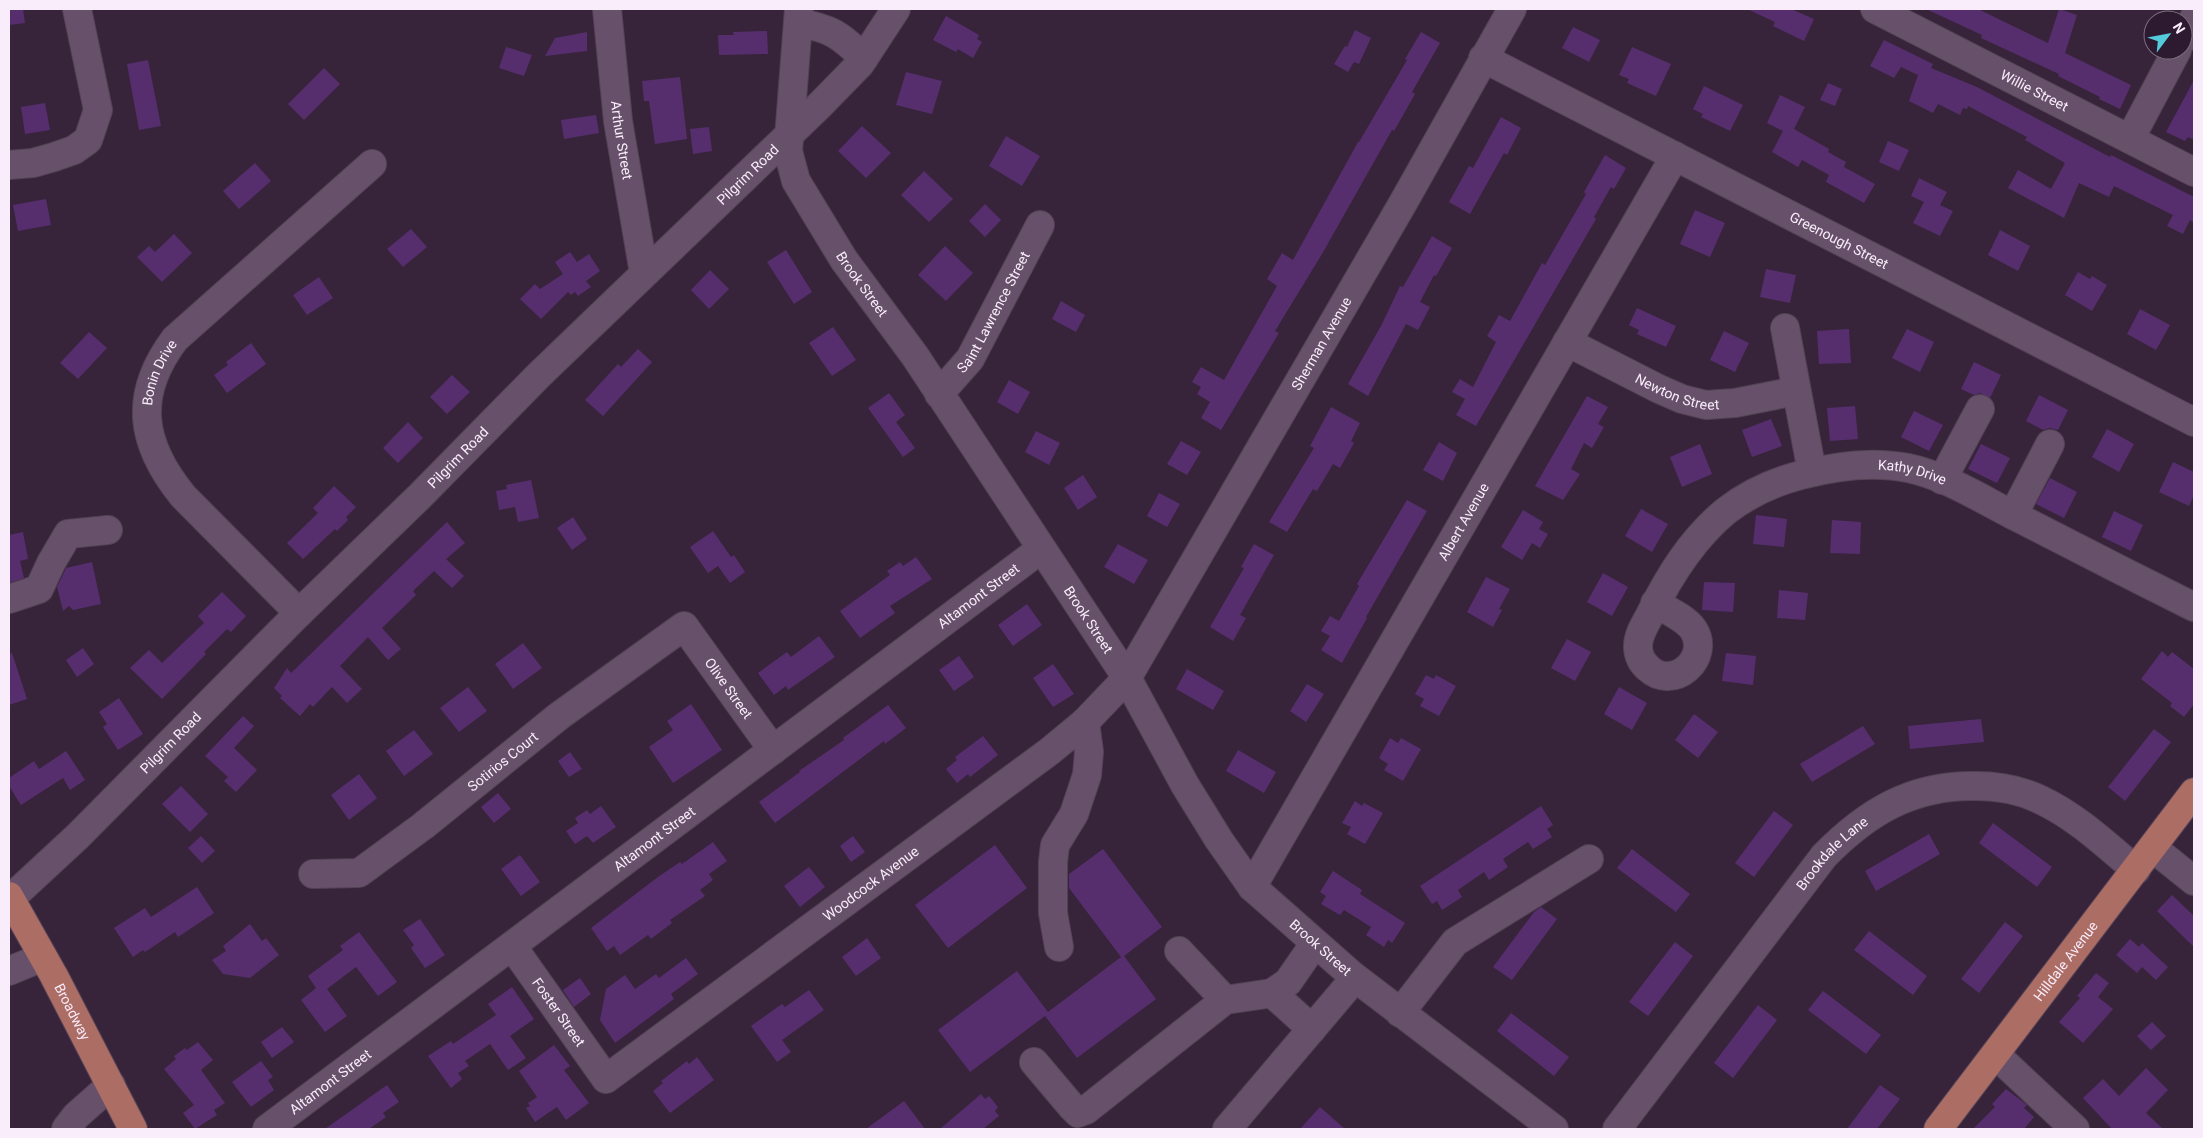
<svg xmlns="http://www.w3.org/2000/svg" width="2203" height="1138" font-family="Roboto,sans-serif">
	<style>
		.building { fill: #562e6d }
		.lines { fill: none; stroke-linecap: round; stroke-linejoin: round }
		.minor-casing { stroke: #534255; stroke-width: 30 }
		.major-casing { stroke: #534255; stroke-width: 30 }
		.minor { stroke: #67516a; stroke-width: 28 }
		.major { stroke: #ac6d65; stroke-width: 28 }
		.labels { text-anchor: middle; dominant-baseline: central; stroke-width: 4.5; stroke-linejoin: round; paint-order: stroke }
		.street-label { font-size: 14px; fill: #f9ecfb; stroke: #2d1a30 }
	</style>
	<rect width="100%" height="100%" fill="#37243a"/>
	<!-- building -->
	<path class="building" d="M9,9H23L25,23L9,25Z
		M1747,9H1791L1814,19L1804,41L1773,26L1775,22Z
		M1926,9H1978L2048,43L2059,9L2077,15L2065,53L2131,85L2120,109L2099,99L2100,97L2058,76L2059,74L1981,38L1982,35Z
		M946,16L979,35L977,39L982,42L973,58L958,49L956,52L933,40Z
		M1573,27L1600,40L1589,62L1562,48Z
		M1355,30L1371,38L1359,64L1354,62L1348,72L1334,64L1345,46L1347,47Z
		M767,31L768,54L719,55L718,35H734L733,32Z
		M587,32V51L545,56L555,38Z
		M1421,32L1440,43L1412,92L1415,94L1394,131L1392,130L1322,254L1275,331L1279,333L1221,430L1201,418L1210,402L1197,394L1201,387L1192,382L1201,367L1224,380L1277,286L1267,279L1282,253L1293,260L1358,142H1359L1407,60L1405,59Z
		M1884,40L1933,64L1931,68L1977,87L2110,157L2111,155L2194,197V223L2190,220L2183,234L2167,226L2173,215L2114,186L2109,197L2079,183L2064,218L2008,188L2018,170L2051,189L2065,163L2025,140L2027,137L1968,106L1967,109L1963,108L1960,115L1938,104L1933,113L1909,101L1918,75L1901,67L1894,78L1870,66Z
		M506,47L532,55L524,76L499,68Z
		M1632,47L1671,64L1656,96L1627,83L1629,79L1619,75Z
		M148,60L161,126L139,130L127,64Z
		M324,68L340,84L304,120L288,104Z
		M906,72L942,81L932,114L896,105Z
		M680,77L687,139L655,144L649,101H644L642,81Z
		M2194,80V140L2188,137L2185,141L2166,132Z
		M1828,83L1842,89L1835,106L1820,100Z
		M1704,86L1743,105L1730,131L1701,117L1703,114L1693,109Z
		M1780,95L1805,107L1794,129L1829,149L1828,152L1846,162L1844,167L1875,184L1864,203L1826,182L1829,175L1802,160L1798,167L1772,152L1783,131L1767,123Z
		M45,103L50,130L25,134L21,107Z
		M596,115L599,133L564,139L561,120Z
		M1501,117L1521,128L1507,155L1504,153L1470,214L1449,202L1469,166L1473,168Z
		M862,126L891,153L866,178L838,151Z
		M709,127L712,151L693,154L690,129Z
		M1006,136L1040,156L1022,186L989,166Z
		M1888,141L1909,150L1899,171L1879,162Z
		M1605,155L1626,168L1614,189L1611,187L1594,217L1596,219L1476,426L1456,415L1465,399L1452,392L1460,379L1473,387L1496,342L1487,336L1499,315L1510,321L1542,263L1545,265L1586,194L1584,192Z
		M255,163L271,181L239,209L223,191Z
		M924,171L953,199L929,222L901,195Z
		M1919,178L1947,192L1940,205L1953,211L1940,236L1913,223L1924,202L1911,196Z
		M46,199L51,225L18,231L13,205Z
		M985,204L1001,220L985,237L969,221Z
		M1695,210L1725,223L1710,257L1680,244Z
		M411,229L427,247L403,267L387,249Z
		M2000,230L2030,246L2018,271L1988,255Z
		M174,234L192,253L162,282L137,257L149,246L155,252Z
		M1432,236L1452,248L1436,276L1434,275L1420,302L1430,307L1418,330L1406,324L1368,396L1348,384L1382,324L1400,286L1403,287Z
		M945,246L973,273L946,301L918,275Z
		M786,250L812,292L794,304L767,262Z
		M570,252L577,262L589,254L600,271L586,281L591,287L578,296L575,292L571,295L568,292L541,319L520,299L535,284L540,289L563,274L555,262Z
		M1766,269L1796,275L1790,303L1760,297Z
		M710,270L729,289L709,309L691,290Z
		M2078,272L2090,279L2092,276L2107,285L2092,311L2065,295Z
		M319,277L333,298L307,315L293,295Z
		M1061,301L1085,315L1076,332L1052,319Z
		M1637,308L1676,326L1666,347L1637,334L1639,330L1629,325Z
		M2140,309L2170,325L2156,350L2127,334Z
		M833,327L856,360L832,376L809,343Z
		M1849,329L1851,363L1819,364L1817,331Z
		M1907,329L1934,342L1920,372L1892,358Z
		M1724,331L1749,343L1735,372L1710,360Z
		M89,332L107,348L78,379L60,363Z
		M251,343L266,364L227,393L214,375L228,365L226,362Z
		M638,349L652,362L603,416L585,400L618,364L621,367Z
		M1974,362L2001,375L1990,398L1980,393L1974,395L1961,389Z
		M452,375L470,392L447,414L430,397Z
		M1009,380L1030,392L1018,414L997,402Z
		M889,393L905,415L896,422L915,448L903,457L868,408Z
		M2039,395L2068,410L2058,430L2050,428L2043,430L2026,421Z
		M1587,396L1608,407L1598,424L1604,427L1592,448L1584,443L1571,469L1580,474L1563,500L1535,486Z
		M1855,406L1858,439L1830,441L1827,408Z
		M1331,407L1360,423L1351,441L1354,443L1340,468L1333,464L1317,491L1313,489L1287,532L1269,522L1314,448L1310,446Z
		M1914,411L1943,425L1929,451L1901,437Z
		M1771,419L1782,446L1752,457L1742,430Z
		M408,422L423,438L398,463L383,448Z
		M2107,429L2134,444L2119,472L2092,457Z
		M1036,431L1060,443L1049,465L1025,452Z
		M1181,441L1201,452L1187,475L1167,464Z
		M1439,442L1457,453L1443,481L1423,470Z
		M1700,444L1712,474L1682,487L1670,457Z
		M1981,444L2010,458L1997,483L1968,469Z
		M2173,462L2194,472V495L2189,506L2159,492Z
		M1083,475L1097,497L1078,510L1064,488Z
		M2050,478L2077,492L2064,518L2036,504Z
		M531,480L539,518L518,522L515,507L499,510L496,491L507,489L506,485Z
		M334,486L356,507L346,517L348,520L337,531L335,529L303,559L287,543L318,513L313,508Z
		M1159,493L1180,504L1167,527L1147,516Z
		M1407,500L1427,511L1366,617L1367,618L1342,663L1321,650L1330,636L1321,631L1330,616L1339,621L1359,586L1357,584Z
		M1641,509L1668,524L1652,552L1625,536Z
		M1523,510L1543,522L1539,529L1548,534L1540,548L1532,543L1522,560L1501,547Z
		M2114,511L2143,525L2131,551L2102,537Z
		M1756,515L1787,519L1784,547L1753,544Z
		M573,517L587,539L572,550L557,528Z
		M1832,520L1861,522L1860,554L1830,553Z
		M447,522L465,543L446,559L464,576L452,588L434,571L413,591L416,595L382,628L401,649L388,660L368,637L340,666L362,689L347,703L332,687L313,707L310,704L300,716L280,698L282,696L274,688L287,668L291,673Z
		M713,531L731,557L734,555L745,572L730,583L718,566L708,573L690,547Z
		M23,532L28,559L20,561L24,578L9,583V535Z
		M1118,544L1148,560L1134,584L1104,567Z
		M1254,544L1274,555L1240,615L1246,618L1233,641L1210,627L1244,568L1241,567Z
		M916,557L932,579L890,606L895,613L860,638L840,611L890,575L887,571L900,562L903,566Z
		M92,562L101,604L73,610L69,606L63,611L57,587L66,568Z
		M1603,573L1628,587L1612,616L1587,602Z
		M1486,577L1510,589L1499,609L1502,610L1493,627L1467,612Z
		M1704,582L1735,583L1733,612L1702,610Z
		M1779,590L1808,593L1805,620L1777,618Z
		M222,592L246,616L231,632L227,629L204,652L206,654L162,699L130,668L149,650L162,663L204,623L198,616Z
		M1027,604L1042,625L1013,646L998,625Z
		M819,636L835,657L788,690L786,686L774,695L758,673L787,652L791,657Z
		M1567,639L1591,652L1575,681L1551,668Z
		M523,643L542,668L513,689L495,664Z
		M83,648L94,664L77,677L66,660Z
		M2162,651L2168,657L2172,652L2194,669V704L2184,717L2170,706L2172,703L2141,679Z
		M12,653L27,699L9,705V654Z
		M1726,653L1756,656L1753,685L1722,681Z
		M959,656L974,677L954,691L939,670Z
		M1053,664L1074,694L1053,707L1033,678Z
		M1187,669L1224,691L1213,710L1176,689Z
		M1426,675L1434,679L1436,675L1456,686L1439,716L1420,706L1424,699L1415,694Z
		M1307,684L1324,694L1306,722L1290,711Z
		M468,687L487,711L459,732L440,708Z
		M1619,687L1647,703L1632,730L1604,714Z
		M119,698L143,734L118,750L103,727L107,724L99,712Z
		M691,704L722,750L673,783L649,747L673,730L667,721Z
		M888,705L906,728L885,744L884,741L775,823L759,802L800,772L799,771L844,740L843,738Z
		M1694,714L1718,732L1698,758L1675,740Z
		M243,716L254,726L234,748L257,770L236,792L224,781L228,777L205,756Z
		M1981,719L1984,742L1910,749L1908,726Z
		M1863,726L1875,744L1812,782L1800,764Z
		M2154,729L2171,742L2125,801L2108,787Z
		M414,730L433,754L404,776L386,751Z
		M983,736L998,755L970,777L968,774L957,783L946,769L957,760L955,757Z
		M1390,738L1398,743L1401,738L1421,749L1403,781L1384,770L1388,764L1379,758Z
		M1238,750L1276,772L1264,793L1226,771Z
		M66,751L85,780L70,790L63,778L21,805L9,786V778L34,761L39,769Z
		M570,752L582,769L569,777L558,761Z
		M359,774L377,798L349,820L331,795Z
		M181,786L208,814L190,832L162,804Z
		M498,793L511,809L494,823L481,807Z
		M1355,801L1362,806L1364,803L1383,813L1365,844L1347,834L1351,827L1342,823Z
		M601,806L616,827L593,843L587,836L575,844L566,831L578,823L575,818L587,810L590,814Z
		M1541,806L1553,825L1547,829L1552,837L1533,849L1528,842L1503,859L1508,867L1489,880L1484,872L1458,890L1462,897L1442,910L1437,901L1432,904L1420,886Z
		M1774,811L1793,825L1754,877L1735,863Z
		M1993,823L2052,867L2037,887L1979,843Z
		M1929,834L1940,854L1876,891L1865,871Z
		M201,836L215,851L202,863L188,848Z
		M853,836L865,852L851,862L840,846Z
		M713,842L727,861L709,874L713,880L700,890L705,896L670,920L672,923L651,939L648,935L620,955L614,946L607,951L591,928L658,877L680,862L682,864Z
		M995,845L1027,888L948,948L915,905Z
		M1103,849L1162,927L1124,956L1156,999L1077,1058L1045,1016L970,1072L938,1030L1017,971L1048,1012L1121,957L1069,888V874Z
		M1632,849L1690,894L1676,912L1617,868Z
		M520,855L540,882L521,896L501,869Z
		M809,867L825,887L800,907L784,886Z
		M1333,871L1362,890L1360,894L1405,923L1392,943L1388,940L1384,947L1366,935L1371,927L1344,910L1340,915L1321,904L1326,896L1320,892Z
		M197,887L214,913L178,937L175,932L145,952L143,950L133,957L114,928L145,908L151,917Z
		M2172,895L2194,916V947L2157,911Z
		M1541,907L1557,919L1512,980L1493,967L1534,912Z
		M420,919L445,955L425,968L411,948L414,945L403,930Z
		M2005,922L2023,936L1979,993L1961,979Z
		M250,924L262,941L266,938L279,955L250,978L223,974L212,960L226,951L223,946Z
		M1869,931L1927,976L1913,995L1854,950Z
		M359,932L397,982L378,996L356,967L327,989L347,1016L325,1032L301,1000L316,988L308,976L343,950L340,946Z
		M867,938L881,958L856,976L842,957Z
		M2130,939L2139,947L2142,943L2168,967L2156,980L2142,967L2137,973L2116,955Z
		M1675,942L1693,956L1648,1016L1629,1002Z
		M686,958L698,974L671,994L674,999L615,1043L600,1020L606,989L625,975L635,989L656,974L659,978Z
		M2096,973L2109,983L2098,997L2113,1009L2083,1043L2059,1022L2080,998L2077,996Z
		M580,978L591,994L574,1007L563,990Z
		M512,987L534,1019L510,1036L526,1058L508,1070L490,1044L465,1061L469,1066L458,1073L462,1079L451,1088L428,1056L451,1041L453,1044L496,1015L488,1004Z
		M809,990L824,1010L782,1040L791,1052L777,1062L751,1026L782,1004L785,1007Z
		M1823,991L1881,1035L1866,1054L1808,1010Z
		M1758,1005L1777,1020L1733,1078L1714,1063Z
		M1511,1013L1569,1057L1554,1076L1497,1031Z
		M2152,1022L2166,1036L2151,1050L2137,1036Z
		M282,1027L294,1042L272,1058L261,1042Z
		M198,1042L213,1060L201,1070L225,1103L214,1110L217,1115L195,1129L183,1113L194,1105L164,1069L176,1059L174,1056L185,1048L187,1050Z
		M554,1045L570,1066L564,1070L589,1103L566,1120L557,1107L535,1122L526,1108L530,1106L528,1103L537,1097L519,1071Z
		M697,1057L714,1080L670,1113L653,1091L663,1083L661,1081L687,1061L689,1064Z
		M261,1061L273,1077L268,1080L274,1090L251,1107L232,1082Z
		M2146,1068L2168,1090L2146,1113L2163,1129H2112L2083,1098L2103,1079L2119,1096Z
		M387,1085L399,1102L383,1113L386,1117L369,1129H325Z
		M1880,1085L1900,1099L1877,1129H1847Z
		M2006,1089L2027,1105L2024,1108L2034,1117L2024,1129H1973L1995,1107L1992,1104Z
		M981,1094L985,1099L989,1096L998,1107L995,1111L999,1116L983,1129H940Z
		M904,1101L925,1129H866Z
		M1320,1107L1345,1129H1300Z"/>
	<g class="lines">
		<!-- minor casing -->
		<g class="minor-casing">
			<g id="minor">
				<path id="s1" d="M607,9L618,121L644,273"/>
				<path id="s2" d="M799,9L788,151L796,181L844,260L915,356L1127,678L1185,785L1219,840L1252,887L1353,976L1554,1129"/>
				<path id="s3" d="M1875,9L2194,172"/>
				<path d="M798,23C831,28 840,35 864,58"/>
				<path d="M2183,39L2194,18"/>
				<path id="s4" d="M1483,58L2194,422"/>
				<path d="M2130,139L2177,50"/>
				<path d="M9,165L33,163L54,157L74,150L88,140L98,110L77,9"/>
				<path d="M1785,328L1812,472"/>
				<path id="s5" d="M1567,342L1659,389L1682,399L1706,405L1735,403L1796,391"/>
				<path id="s6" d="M939,394L970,359L1040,225"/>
				<path d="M1942,480L1980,409"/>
				<path d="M2013,515L2050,444"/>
				<path d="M9,599L39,589L51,563L68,534L108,530"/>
				<path id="s7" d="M1655,603C1667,610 1685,618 1693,629C1712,658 1673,692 1648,668C1641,662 1638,655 1638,646C1638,635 1645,624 1650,615C1669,576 1692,539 1726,511C1748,494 1774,482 1801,475C1835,466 1873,461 1908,468C1946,476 1981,499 2015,516C2075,547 2134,577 2194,607"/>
				<path id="s8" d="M299,613L183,496C140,443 133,395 175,339L372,164"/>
				<path d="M2153,848L2194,881"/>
				<path id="s9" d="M313,874L359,873L423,826L559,716L684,626L773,750"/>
				<path id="s10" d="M1252,887L1675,156"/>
				<path id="s11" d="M10,899L78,836L297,615L420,496L539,375L817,108L860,64L896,9"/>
				<path id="s12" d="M512,946L606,1079L1050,751L1085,722L1127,678L1403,203L1512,9"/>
				<path d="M1059,947L1053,913V862L1055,845L1074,814L1087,775L1089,752L1085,722"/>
				<path d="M1179,951L1225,1000"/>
				<path d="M9,971L43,957"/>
				<path d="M1272,993L1312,1029"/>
				<path d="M1400,1013L1455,942L1589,859"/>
				<path d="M1996,1055L2075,1129"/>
				<path d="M1034,1062L1072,1107L1078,1113L1086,1110L1225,1000L1272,993L1288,982L1315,943"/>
				<path d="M66,1129L76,1116L111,1085"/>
				<path id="s13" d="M267,1129L1041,549"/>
				<path d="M1227,1129L1355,978"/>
				<path id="s14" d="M1617,1129L1824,856C1867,812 1912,785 1975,786C1998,786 2021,790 2041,800C2077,817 2106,845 2136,870"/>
			</g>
		</g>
		<!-- major casing -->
		<g class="major-casing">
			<g id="major">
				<path id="s15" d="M9,896L54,976L133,1129"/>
				<path id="s16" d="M1938,1129L2194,792"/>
			</g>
		</g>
		<!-- minor -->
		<use href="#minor" class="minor"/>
		<!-- major -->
		<use href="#major" class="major"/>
	</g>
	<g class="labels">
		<!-- street labels -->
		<g class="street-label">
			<text stroke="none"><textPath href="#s3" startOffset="179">Willie Street</textPath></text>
			<text stroke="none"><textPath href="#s1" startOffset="132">Arthur Street</textPath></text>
			<text stroke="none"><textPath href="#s11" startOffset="1034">Pilgrim Road</textPath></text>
			<text stroke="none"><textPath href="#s4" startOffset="400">Greenough Street</textPath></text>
			<text stroke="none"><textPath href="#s2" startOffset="296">Brook Street</textPath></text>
			<text stroke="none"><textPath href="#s6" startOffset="99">Saint Lawrence Street</textPath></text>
			<text stroke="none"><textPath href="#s12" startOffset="1208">Sherman Avenue</textPath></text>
			<text stroke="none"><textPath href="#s8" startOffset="300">Bonin Drive</textPath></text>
			<text stroke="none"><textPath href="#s5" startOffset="122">Newton Street</textPath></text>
			<text stroke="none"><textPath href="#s11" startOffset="629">Pilgrim Road</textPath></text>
			<text stroke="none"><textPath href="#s7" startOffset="518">Kathy Drive</textPath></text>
			<text stroke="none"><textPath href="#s10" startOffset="422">Albert Avenue</textPath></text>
			<text stroke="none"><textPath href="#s13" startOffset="889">Altamont Street</textPath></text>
			<text stroke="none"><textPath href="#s2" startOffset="701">Brook Street</textPath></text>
			<text stroke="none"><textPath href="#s9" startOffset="531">Olive Street</textPath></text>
			<text stroke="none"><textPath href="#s11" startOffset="224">Pilgrim Road</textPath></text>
			<text stroke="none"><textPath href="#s9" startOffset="228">Sotirios Court</textPath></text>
			<text stroke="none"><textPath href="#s13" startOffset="484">Altamont Street</textPath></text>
			<text stroke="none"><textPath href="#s14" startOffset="350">Brookdale Lane</textPath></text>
			<text stroke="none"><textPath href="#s12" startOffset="492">Woodcock Avenue</textPath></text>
			<text stroke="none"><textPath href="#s2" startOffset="1106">Brook Street</textPath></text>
			<text stroke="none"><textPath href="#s16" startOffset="211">Hilldale Avenue</textPath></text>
			<text stroke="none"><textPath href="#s15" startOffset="132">Broadway</textPath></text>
			<text stroke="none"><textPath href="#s12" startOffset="81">Foster Street</textPath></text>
			<text stroke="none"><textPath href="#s13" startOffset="79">Altamont Street</textPath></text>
		</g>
	</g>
	<!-- border -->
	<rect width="2203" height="1138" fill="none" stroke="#f9ecfb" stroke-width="20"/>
	<!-- north arrow -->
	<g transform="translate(2168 35) rotate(58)"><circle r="24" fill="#2d1a30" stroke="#7f6e81"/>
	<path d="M0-4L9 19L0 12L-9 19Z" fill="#53cbda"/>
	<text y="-8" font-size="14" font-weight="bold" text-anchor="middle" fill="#f9ecfb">N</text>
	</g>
</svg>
